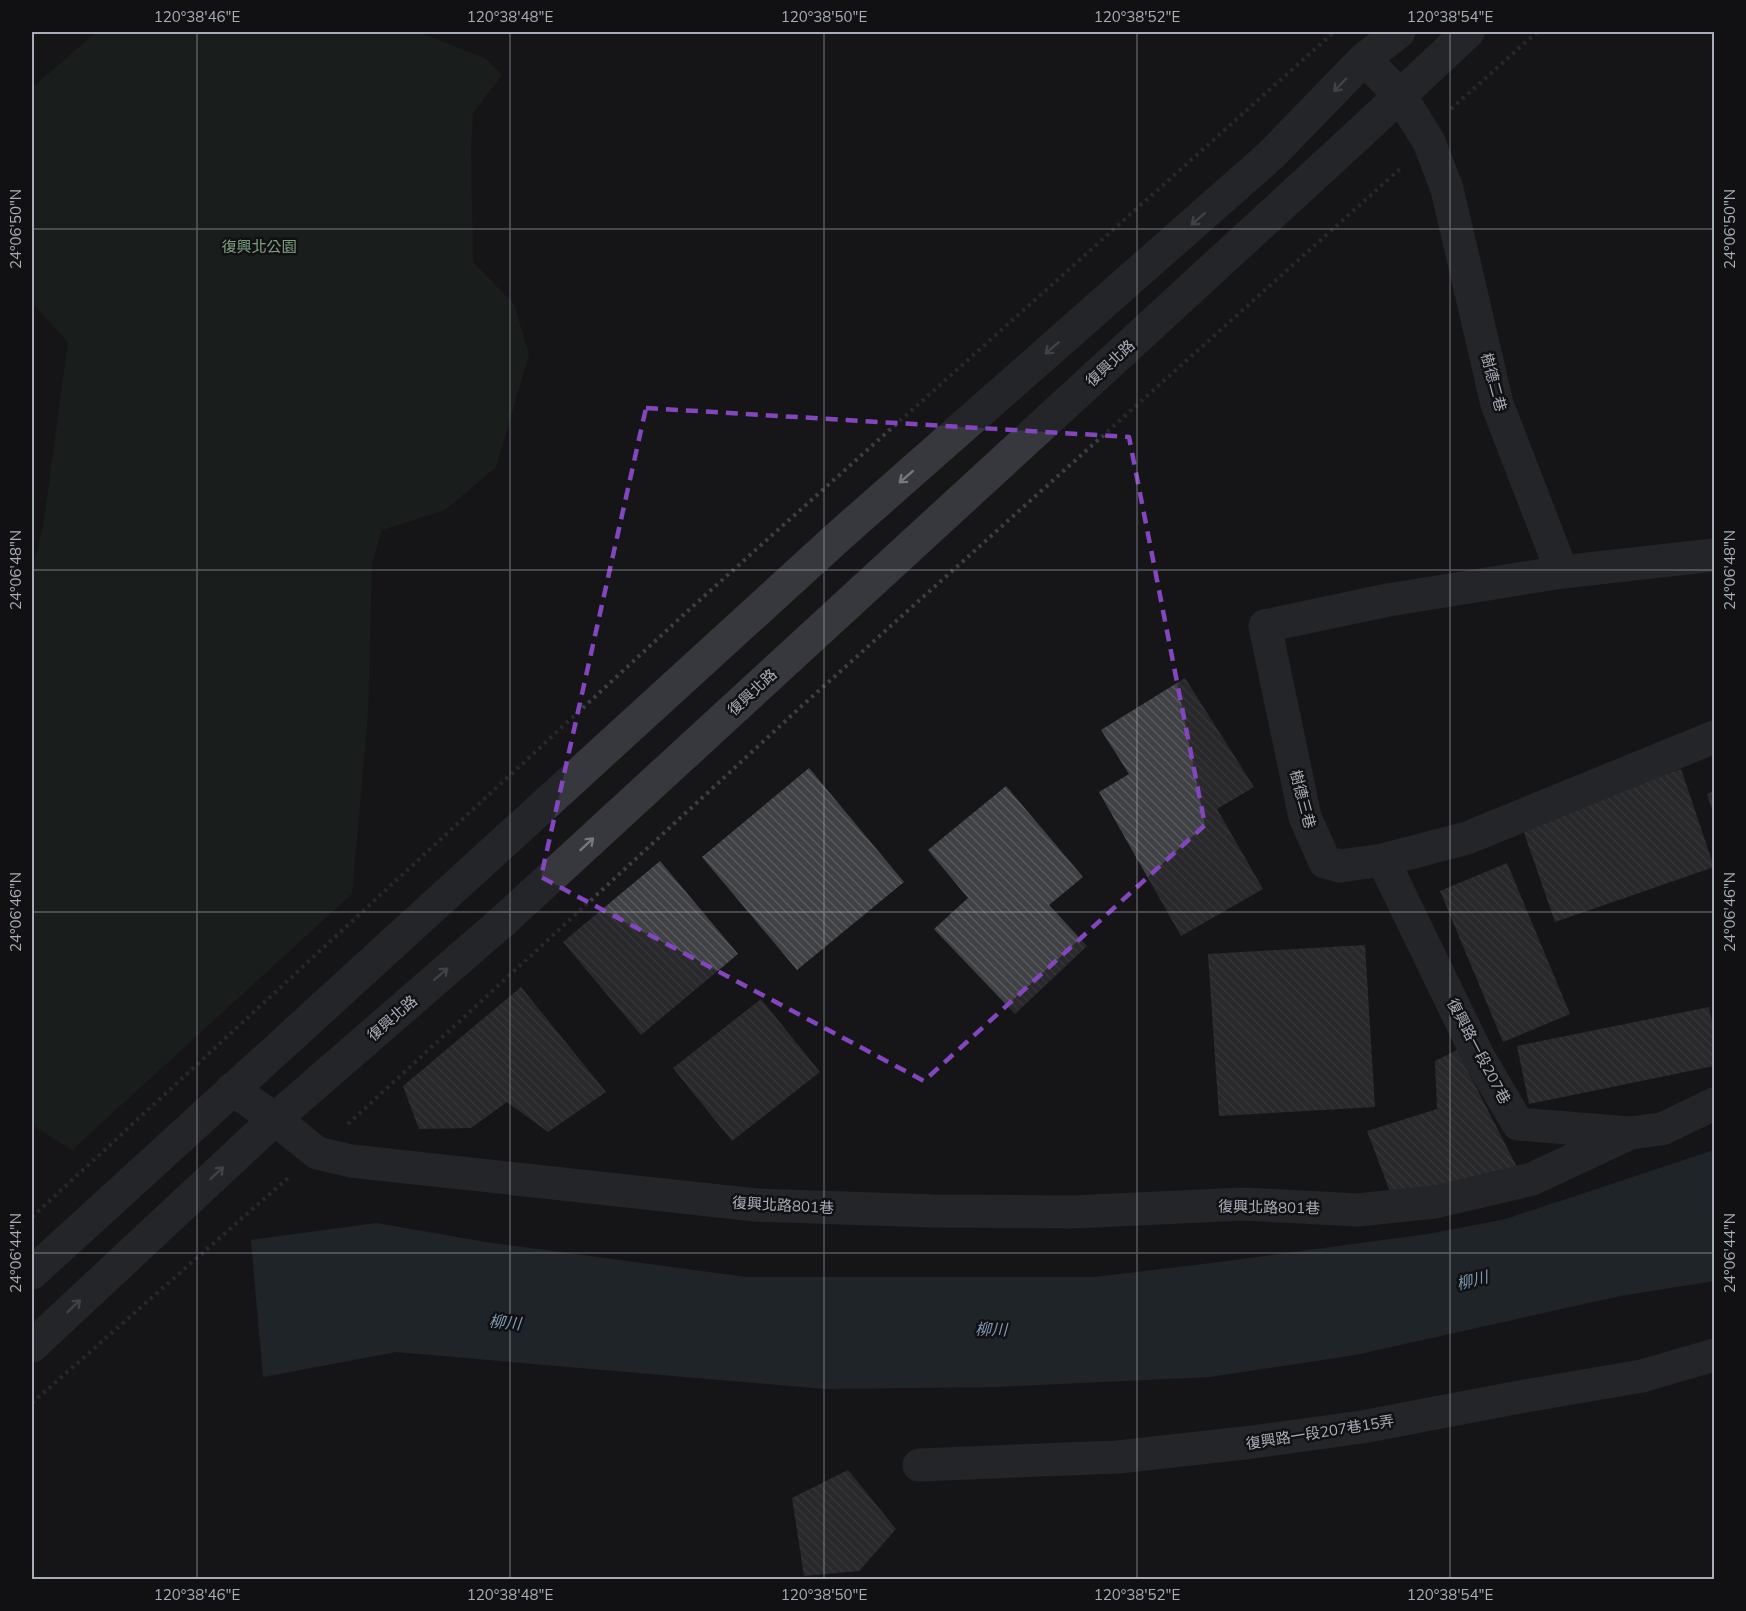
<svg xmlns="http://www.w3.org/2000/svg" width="1746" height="1611" font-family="Mulish,'Noto Sans TC',sans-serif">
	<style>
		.park { fill: #1e261f }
		.water { fill: #2c353c }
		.building { fill: url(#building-back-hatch) }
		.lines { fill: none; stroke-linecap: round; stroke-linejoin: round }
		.path { stroke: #3d3f44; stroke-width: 4; stroke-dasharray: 3 4.5; stroke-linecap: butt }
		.minor { stroke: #37383d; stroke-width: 33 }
		.oneway { stroke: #757881 }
		.marked { fill: none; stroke: #8446be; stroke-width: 4.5; stroke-dasharray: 12 8; stroke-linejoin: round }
		.ticks { fill: none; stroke: #a8adb8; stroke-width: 1.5; stroke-opacity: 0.45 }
		.labels { text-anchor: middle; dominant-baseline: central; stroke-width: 5; stroke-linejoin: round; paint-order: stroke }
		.park-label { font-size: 15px; fill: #7fa381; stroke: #111113 }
		.street-label { font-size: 15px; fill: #a8adb8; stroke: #111113 }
		.water-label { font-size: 16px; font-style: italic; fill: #7f9bb3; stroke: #111113 }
		.neatline { fill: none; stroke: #a8adb8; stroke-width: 2 }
		.ticks-label { font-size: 15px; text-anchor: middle; fill: #a8adb8 }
	</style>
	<defs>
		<pattern id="building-back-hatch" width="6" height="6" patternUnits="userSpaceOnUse" patternTransform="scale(1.5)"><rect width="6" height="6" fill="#404145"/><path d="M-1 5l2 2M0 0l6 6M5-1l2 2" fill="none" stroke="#595a5e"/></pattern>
	</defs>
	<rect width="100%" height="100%" fill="#161618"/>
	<!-- park -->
	<path class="park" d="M107,32H418L485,58L502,75L473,113L471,149L473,262L514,304L529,354L496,467L445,510L382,530L372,563L368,714L352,894L72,1150L32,1125V569L43,528L68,342L32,303V88L93,35Z"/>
	<!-- water -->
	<path class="water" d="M1714,1150V1281L1620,1296L1355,1355L1210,1377L996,1387L825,1389L396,1352L263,1377L251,1240L377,1223L485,1242L746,1277H1094L1212,1263L1428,1234L1506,1219Z"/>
	<!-- building -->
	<path class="building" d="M1185,678L1254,787L1217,809L1263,889L1181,936L1099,792L1129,774L1101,730Z
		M809,768L904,882L797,970L702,857Z
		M1681,769L1714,867L1555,922L1521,824Z
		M1006,786L1083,877L1049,905L1087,946L1015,1014L934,929L968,898L928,850Z
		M1714,791V815L1707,794Z
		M660,861L738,954L641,1035L563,942Z
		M1507,863L1570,1014L1503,1042L1440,891Z
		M1365,945L1375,1107L1219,1116L1208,954Z
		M521,987L606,1092L548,1132L507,1102L471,1128L419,1129L403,1086Z
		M761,999L820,1072L732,1141L673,1068Z
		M1709,1007L1714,1032V1066L1529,1104L1517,1046Z
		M1457,1050L1518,1169L1392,1197L1367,1131L1437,1109L1435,1061Z
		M848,1470L896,1529L859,1571L804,1576L792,1498Z"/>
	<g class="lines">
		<!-- path -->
		<path class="path" d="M1451,109L1537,32
			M348,1124L805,703L1402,167
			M32,1217L692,607L1334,32
			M32,1403L289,1177"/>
		<!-- minor -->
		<path class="minor" d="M1364,59L1400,95L1429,142L1447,189L1497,404L1562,572L1714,555
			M1562,572L1388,600L1265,626L1305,817L1325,862L1340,866L1383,860L1467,838L1714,737
			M1383,860L1478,1056L1518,1124L1630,1133L1662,1129L1714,1104
			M232,1089L275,1119L317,1153L351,1161L756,1205L932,1211L1073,1212L1244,1204L1358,1210L1435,1202L1532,1179L1630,1133
			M32,1273L839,536L1271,155L1364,59L1399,32
			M32,1346L275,1119L503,921L1358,135L1468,32
			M919,1465L1118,1457L1253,1442L1362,1427L1525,1396L1642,1376L1714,1355"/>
	</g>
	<!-- one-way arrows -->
	<defs><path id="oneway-shaft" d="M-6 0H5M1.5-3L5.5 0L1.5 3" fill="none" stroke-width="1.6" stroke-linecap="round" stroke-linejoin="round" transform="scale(1.5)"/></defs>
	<g class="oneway">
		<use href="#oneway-shaft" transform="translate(1340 85) rotate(134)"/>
		<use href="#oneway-shaft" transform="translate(1198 219) rotate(139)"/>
		<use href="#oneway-shaft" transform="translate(1052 348) rotate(139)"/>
		<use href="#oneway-shaft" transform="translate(906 477) rotate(139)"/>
		<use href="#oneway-shaft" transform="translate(587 844) rotate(-43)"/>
		<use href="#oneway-shaft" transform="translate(441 974) rotate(-41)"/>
		<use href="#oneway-shaft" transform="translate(217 1173) rotate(-43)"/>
		<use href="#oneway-shaft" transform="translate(74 1306) rotate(-43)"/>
	</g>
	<!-- marked area -->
	<path d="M0 0H1746V1611H0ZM646,408L1129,437L1205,825L924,1081L541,877Z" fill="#161618" fill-opacity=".55" fill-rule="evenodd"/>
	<path class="marked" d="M646,408L1129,437L1205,825L924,1081L541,877Z"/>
	<!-- ticks -->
	<path class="ticks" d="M197,32V1580M510,32V1580M824,32V1580M1137,32V1580M1450,32V1580M32,229H1714M32,570H1714M32,912H1714M32,1253H1714"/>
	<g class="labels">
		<!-- park labels -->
		<g class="park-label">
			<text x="259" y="246">復興北公園</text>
		</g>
		<!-- street labels -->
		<g class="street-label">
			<text transform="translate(1110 363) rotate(-43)">復興北路</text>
			<text transform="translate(1494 382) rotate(75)">樹德二巷</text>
			<text transform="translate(752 692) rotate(-43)">復興北路</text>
			<text transform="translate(1303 799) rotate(75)">樹德三巷</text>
			<text transform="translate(392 1018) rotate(-41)">復興北路</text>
			<text transform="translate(1479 1051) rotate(62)">復興路一段207巷</text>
			<text transform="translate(783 1205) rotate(3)">復興北路801巷</text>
			<text transform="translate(1269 1207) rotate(1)">復興北路801巷</text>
			<text transform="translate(1320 1432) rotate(-9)">復興路一段207巷15弄</text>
		</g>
		<!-- water labels -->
		<g class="water-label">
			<text transform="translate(1472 1280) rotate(-14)">柳川</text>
			<text transform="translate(505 1322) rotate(5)">柳川</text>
			<text transform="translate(991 1329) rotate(1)">柳川</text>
		</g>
	</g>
	<!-- border -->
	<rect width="1746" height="1611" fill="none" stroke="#111113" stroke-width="66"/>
	<rect x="33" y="33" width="1680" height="1545" class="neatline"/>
	<g class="ticks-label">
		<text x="197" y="22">120°38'46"E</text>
		<text x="510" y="22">120°38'48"E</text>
		<text x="824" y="22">120°38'50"E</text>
		<text x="1137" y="22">120°38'52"E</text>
		<text x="1450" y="22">120°38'54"E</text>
		<text transform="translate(16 229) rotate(-90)" y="5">24°06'50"N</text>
		<text transform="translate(1730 229) rotate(-90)" y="5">24°06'50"N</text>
		<text transform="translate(16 570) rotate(-90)" y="5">24°06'48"N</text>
		<text transform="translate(1730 570) rotate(-90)" y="5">24°06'48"N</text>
		<text transform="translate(16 912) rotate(-90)" y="5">24°06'46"N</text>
		<text transform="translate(1730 912) rotate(-90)" y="5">24°06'46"N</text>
		<text transform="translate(16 1253) rotate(-90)" y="5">24°06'44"N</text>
		<text transform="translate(1730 1253) rotate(-90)" y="5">24°06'44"N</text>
		<text x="197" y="1600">120°38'46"E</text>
		<text x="510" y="1600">120°38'48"E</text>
		<text x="824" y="1600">120°38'50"E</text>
		<text x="1137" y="1600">120°38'52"E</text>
		<text x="1450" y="1600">120°38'54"E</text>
	</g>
</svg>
